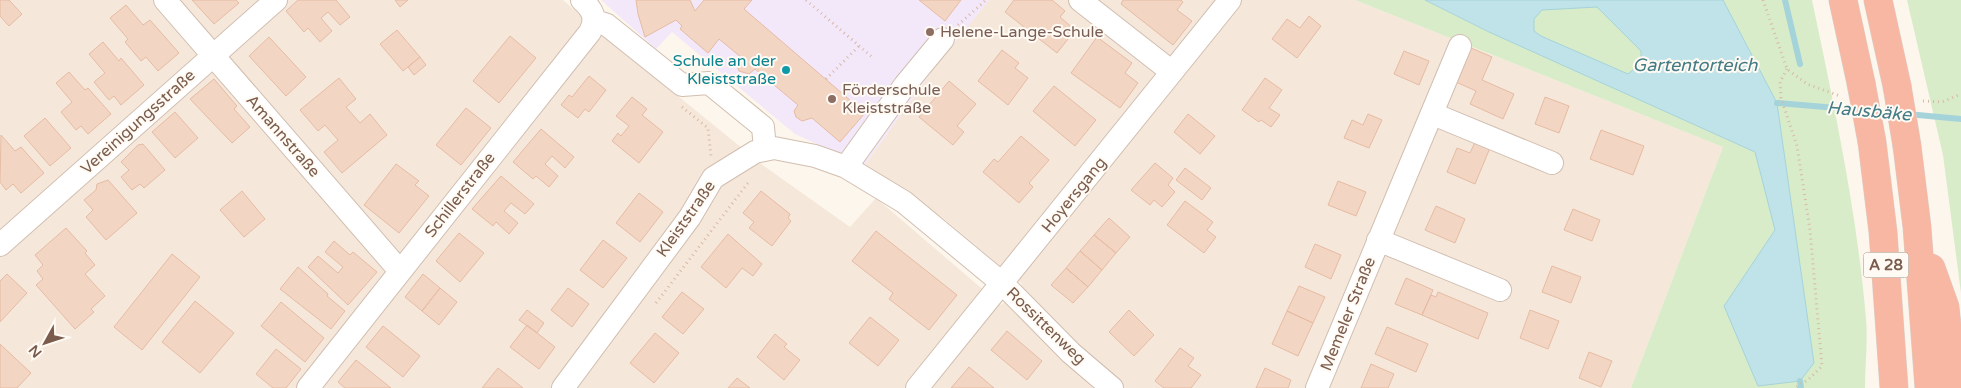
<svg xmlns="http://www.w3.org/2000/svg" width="1961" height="388" font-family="'Varela Round',sans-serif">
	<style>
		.residential { fill: #f5e8da }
		.education { fill: #f3e8fa }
		.green { fill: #d8ecc9 }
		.water { fill: #bfe3e8; stroke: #a5d3da; fill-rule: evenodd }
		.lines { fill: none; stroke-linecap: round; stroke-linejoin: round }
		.stream { stroke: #a5d3da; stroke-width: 6 }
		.building { fill: #f3d5c3; stroke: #e6bba3 }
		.minor-casing { stroke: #d1beb0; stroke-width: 24 }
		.highway-casing { stroke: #dad1cd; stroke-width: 29 }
		.path { stroke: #d9b8a5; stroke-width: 3; stroke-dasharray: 1 4; stroke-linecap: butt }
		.minor { stroke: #fff; stroke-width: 22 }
		.highway { stroke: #f7b7a3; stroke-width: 28 }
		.highway-bridge-casing { stroke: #dad1cd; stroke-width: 29; stroke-linecap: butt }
		.highway-bridge { stroke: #f7b7a3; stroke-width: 28 }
		.education-dot { fill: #8d6e63; stroke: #fffaf3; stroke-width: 2 }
		.culture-dot { fill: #0f9aa8; stroke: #fffaf3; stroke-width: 2 }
		.labels { text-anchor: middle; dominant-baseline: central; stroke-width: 4; stroke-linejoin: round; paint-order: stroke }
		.shield { fill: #fffaf3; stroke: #a28b7f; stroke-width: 1 }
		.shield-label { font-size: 15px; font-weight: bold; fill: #7a5c4d }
		.education-label { font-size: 16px; fill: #785e54; stroke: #fffaf3; text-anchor: start }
		.culture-label { font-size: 16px; fill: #0d838f; stroke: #fffaf3; text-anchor: end }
		.street-label { font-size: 16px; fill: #7a5c4d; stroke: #fffaf3 }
		.water-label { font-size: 18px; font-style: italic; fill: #437c86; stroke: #fffaf3 }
	</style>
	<rect width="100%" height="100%" fill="#fdf6ec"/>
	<!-- residential -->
	<path class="residential" d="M0,0H563L597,30L764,166L850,227L876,198L1001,305L1022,284L944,219L864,166L937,64L989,0H1355L1723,147L1631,388H0Z"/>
	<!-- education -->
	<path class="education" d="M601,0H989L937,64L864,166L795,134L672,32L656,49Z"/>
	<!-- green -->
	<path class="green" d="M1355,0H1812C1834,105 1857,212 1866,319C1868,342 1865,365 1865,388H1631L1723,147Z
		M1907,0H1961V293L1943,155Z"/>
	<!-- water -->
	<path class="water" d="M1425,0H1723L1777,103L1814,363L1800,381L1758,386L1724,306L1775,230L1755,152L1489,32ZM1597,7L1641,51V63L1628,74L1541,36L1534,31V19L1542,10Z"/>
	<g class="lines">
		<!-- stream -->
		<path class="stream" d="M1785,0L1800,64
			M1777,103L1860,110
			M1873,111L1895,113
			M1907,114L1961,119
			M1800,381L1801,388"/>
	</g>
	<!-- building -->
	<path class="building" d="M0,0H9L22,14L9,26L0,16Z
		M192,0H236L239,3L214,24Z
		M298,0H336L350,17L340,25L328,12L321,18L332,31L320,42L308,28L304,32L286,11Z
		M395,0H408L400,7Z
		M636,0H690L695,11L704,0H752L744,9L865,113L840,142L812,118L802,121L796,117L794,111L798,105L755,69L749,74L739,71L737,65L742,58L719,39L708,53L680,29L682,26L676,20L645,37L638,14Z
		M919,0H961L945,21Z
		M1014,0H1052L1065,11L1060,17L1075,30L1057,53L1005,12Z
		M1123,0H1181L1183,2L1177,10L1192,21L1173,45L1121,4Z
		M126,5L143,25L150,20L179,53L158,71L146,57L141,61L125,42L128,39L110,18Z
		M1309,16L1321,26L1297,58L1272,39L1287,19L1300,28Z
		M397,30L420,57L403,71L380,44Z
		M510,36L536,58L499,103L473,81Z
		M269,37L306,77L286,96L249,56Z
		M1097,37L1132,63L1125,73L1138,83L1120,108L1071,73Z
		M103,42L119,61L121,58L144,85L121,105L114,96L109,100L94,82L105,73L89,54Z
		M1471,48L1492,57L1482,80L1514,94L1503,119L1470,104L1476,91L1456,82Z
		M1002,50L1019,63L1015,68L1028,78L1008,105L978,81Z
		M1404,51L1429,61L1419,85L1394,74Z
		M420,57L426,65L414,75L408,67Z
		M69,72L85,90L88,88L111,114L88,134L81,126L76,130L61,112L72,102L56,83Z
		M589,76L606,90L589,112L585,109L578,118L561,105L569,95L572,97Z
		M339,78L356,99L346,107L360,123L370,114L387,135L342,173L324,152L338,140L325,125L318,131L300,110Z
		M1265,78L1282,90L1269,108L1280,115L1271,127L1261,120L1259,122L1242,110Z
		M214,79L237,106L234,109L250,127L232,143L190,99Z
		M949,81L976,104L957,126L964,132L953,145L919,117Z
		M1054,86L1096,120L1075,146L1033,111Z
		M632,97L647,109L642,115L663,132L639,163L612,141L618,133L621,136L629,126L616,116Z
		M1545,97L1569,106L1559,133L1535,124Z
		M466,108L491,128L461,165L436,145Z
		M175,112L198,138L175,158L152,132Z
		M1188,114L1215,136L1200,154L1174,132Z
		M1368,114L1382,120L1369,148L1344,138L1352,120L1363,125Z
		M45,118L71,148L50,166L24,136Z
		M541,129L574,157L565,168L552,156L545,164L558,176L549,187L536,176L533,179L513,162Z
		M1601,130L1644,146L1633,175L1590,159Z
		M1,135L15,151L21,147L44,173L21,193L13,184L6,190L0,182Z
		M1021,136L1049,160L1029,183L1033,187L1019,203L983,172L994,159L998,162Z
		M1475,142L1490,148L1475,184L1447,172L1457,148L1470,153Z
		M143,144L165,170L144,188L140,184L132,190L121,177L129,170L121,162L138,145Z
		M1155,163L1173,178L1168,185L1175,192L1162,207L1154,200L1150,205L1131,190Z
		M396,164L419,181L415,185L429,196L399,233L364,205Z
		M1185,168L1211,188L1202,200L1176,180Z
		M501,176L534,204L525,214L511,203L504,211L518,223L509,234L496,222L493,226L472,209Z
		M108,180L137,213L106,240L86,217L93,210L84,200L96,190L97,184Z
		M1338,181L1366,192L1356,216L1328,205Z
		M242,191L265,219L244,237L220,210Z
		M761,191L790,214L788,218L791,221L772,246L749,228L754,222L743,213Z
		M639,193L663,212L640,242L616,223Z
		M1185,201L1213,222L1207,230L1216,237L1204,253L1167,225Z
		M1436,206L1465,219L1455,243L1425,230Z
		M1573,209L1600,220L1592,241L1564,230Z
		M1109,218L1130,237L1116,253L1094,235Z
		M66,228L87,251L85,253L95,265L85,274L105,296L91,309L94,312L75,329L36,285L43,279L37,271L43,265L35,255Z
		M876,231L957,295L929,330L889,299L893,293L852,261Z
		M459,233L484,253L460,282L436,261Z
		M728,234L762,264L753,276L742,268L726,288L701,267Z
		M1094,235L1116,253L1102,270L1080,251Z
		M603,240L627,258L603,288L580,270Z
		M334,241L350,255L353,252L377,272L348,305L308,267L318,256L338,273L343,267L325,252Z
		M1315,244L1341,255L1331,279L1305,267Z
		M1080,251L1102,270L1088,287L1066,268Z
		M172,254L200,277L142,350L114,327Z
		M1552,266L1581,277L1571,303L1542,292Z
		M298,267L328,294L327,296L345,311L331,329L280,289Z
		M1066,268L1088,287L1073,303L1051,285Z
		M7,274L27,293L0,322V281Z
		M423,274L440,288L422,311L405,297Z
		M1406,278L1433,290L1422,315L1395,304Z
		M1299,286L1325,297L1313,323L1287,311Z
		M440,288L457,302L439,325L422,311Z
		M568,288L589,304L572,327L551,310Z
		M682,292L704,309L683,334L662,317Z
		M1438,292L1488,313L1478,339L1422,315L1431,295L1436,297Z
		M195,301L234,333L200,373L162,342Z
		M281,302L324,338L305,362L261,326Z
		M527,310L544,323L537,333L519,320Z
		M1129,310L1154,335L1134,356L1109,332Z
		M1530,310L1559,321L1548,349L1520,338Z
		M1287,311L1313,323L1298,356L1272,344Z
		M870,317L899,340L878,366L849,343Z
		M527,325L555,347L539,369L510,347Z
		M383,326L420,356L403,377L366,347Z
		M1387,327L1428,344L1416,372L1375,354Z
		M1007,331L1042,361L1027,380L991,350Z
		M655,333L679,353L654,383L630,363Z
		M775,334L787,344L784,347L800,360L784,380L757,357Z
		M0,344L31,373L17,388H0Z
		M1180,348L1194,358L1188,366L1201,375L1191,388H1164L1155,381Z
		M276,349L301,369L286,388H273L256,374Z
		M1589,352L1612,361L1601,387L1579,378Z
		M356,360L391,388H345L338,382Z
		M1371,364L1394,374L1388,388H1361Z
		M969,367L994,388H951Z
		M498,368L523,388H482Z
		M1265,368L1291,380L1288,388H1256Z
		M737,378L750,388H728Z"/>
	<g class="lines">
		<!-- minor casing -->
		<g class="minor-casing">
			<path id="minor" d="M165,0L400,271
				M1080,0L1172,72
				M595,21L607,25L682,85L709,83L763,127L765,149
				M1433,114L1552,163
				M846,167L905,85L943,39
				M1378,240L1500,290
				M0,245L276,0
				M308,388L590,32C597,18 593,10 582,0
				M563,388L690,217L713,178L755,152L774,148L815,156L846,167L904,202L1003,284L1071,353L1112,388
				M917,388L1230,0
				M1317,388L1460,46"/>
		</g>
		<!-- highway casing -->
		<g class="highway-casing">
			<path id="highway" d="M1843,0L1861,83
				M1878,0L1897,86
				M1872,142L1883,232L1894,388
				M1907,146L1917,227L1929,388
				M1931,268L1945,307L1954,388"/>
		</g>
		<!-- path -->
		<path class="path" d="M806,0L872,57
			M1763,0L1787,69L1807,84L1840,96
			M958,25L986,0
			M1787,69L1780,82L1781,98L1797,146L1810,230L1822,366L1809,379L1795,388
			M826,79L859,46
			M1923,101L1942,102L1961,94
			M682,107L708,128L711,156
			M656,303L748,183"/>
		<!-- minor -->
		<use href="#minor" class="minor"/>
		<!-- highway -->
		<use href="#highway" class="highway"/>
		<!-- highway-bridge casing -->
		<g class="highway-bridge-casing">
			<path id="highway-bridge" d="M1861,83L1872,142
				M1897,86L1907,146"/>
		</g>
		<!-- highway-bridge -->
		<use href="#highway-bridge" class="highway-bridge"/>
	</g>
	<!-- markers -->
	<g class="education-dot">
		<circle cx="930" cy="32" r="5"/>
		<circle cx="832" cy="99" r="5"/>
	</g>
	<circle class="culture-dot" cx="786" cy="70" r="5"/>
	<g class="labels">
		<!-- shield labels -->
		<rect class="shield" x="1863.5" y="252.5" width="45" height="25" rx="4"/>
		<g class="shield-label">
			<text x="1886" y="265">A 28</text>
		</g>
		<!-- education labels -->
		<g class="education-label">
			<text x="940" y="32">Helene-Lange-Schule</text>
			<text x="842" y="90">Förderschule<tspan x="842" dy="18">Kleiststraße</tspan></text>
		</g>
		<!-- culture labels -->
		<g class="culture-label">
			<text x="776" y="61">Schule an der<tspan x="776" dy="18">Kleiststraße</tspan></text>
		</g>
		<!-- street labels -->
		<g class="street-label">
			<text transform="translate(138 122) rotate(-42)">Vereinigungsstraße</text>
			<text transform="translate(283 136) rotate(49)">Amannstraße</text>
			<text transform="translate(460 195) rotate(-52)">Schillerstraße</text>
			<text transform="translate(1074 195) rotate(-51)">Hoyersgang</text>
			<text transform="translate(686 219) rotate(-55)">Kleiststraße</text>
			<text transform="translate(1348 314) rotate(-68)">Memeler Straße</text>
			<text transform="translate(1046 326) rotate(44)">Rossittenweg</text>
		</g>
		<!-- water labels -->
		<g class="water-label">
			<text x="1695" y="65">Gartentorteich</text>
			<text transform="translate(1869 111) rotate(5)">Hausbäke</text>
		</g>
	</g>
	<!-- north arrow -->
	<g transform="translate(45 343) rotate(230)" stroke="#fffaf3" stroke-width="4" paint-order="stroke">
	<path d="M0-4L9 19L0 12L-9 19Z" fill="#7a5c4d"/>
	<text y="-8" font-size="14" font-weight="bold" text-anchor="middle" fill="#7a5c4d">N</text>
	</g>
</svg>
